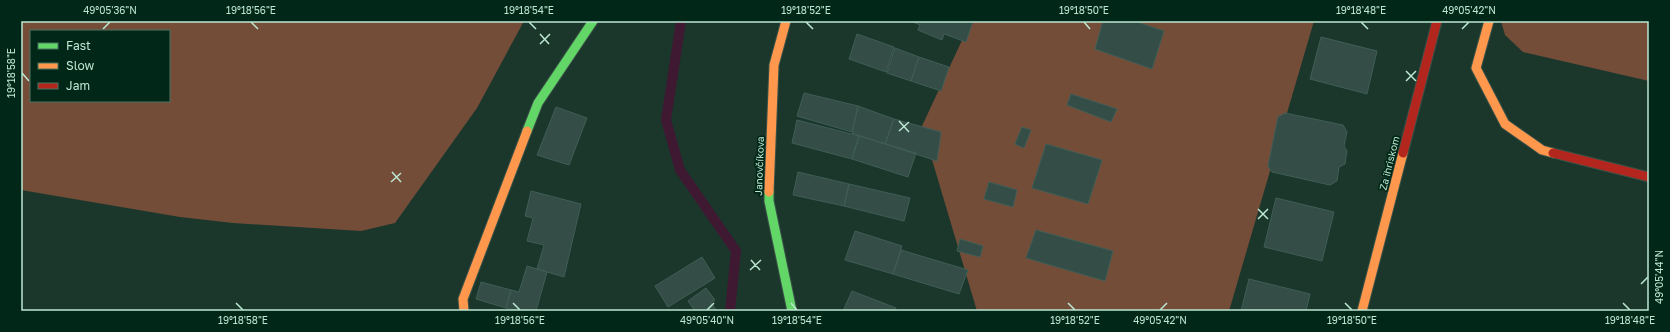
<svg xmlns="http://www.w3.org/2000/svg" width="1670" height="332" font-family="'Golos Text',sans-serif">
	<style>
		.green { fill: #744d39; fill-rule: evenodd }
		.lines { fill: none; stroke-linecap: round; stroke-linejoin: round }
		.stream { stroke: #3f1932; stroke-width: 10 }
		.building { fill: #344d46; stroke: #3f5e56 }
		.fast-casing { stroke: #3b5248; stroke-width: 11 }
		.slow-casing { stroke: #3b5248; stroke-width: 11 }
		.jam-casing { stroke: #3b5248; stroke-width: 11 }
		.fast { stroke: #63d668; stroke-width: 9 }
		.slow { stroke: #ff974d; stroke-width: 9 }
		.jam { stroke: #b3261e; stroke-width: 9 }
		.ticks { fill: none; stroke: #bce7d2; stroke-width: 1.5 }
		.labels { text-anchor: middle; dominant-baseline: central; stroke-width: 3.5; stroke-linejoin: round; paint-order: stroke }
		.street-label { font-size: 10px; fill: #bce7d2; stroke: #002718 }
		.neatline { fill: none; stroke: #bce7d2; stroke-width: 1.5 }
		.ticks-label { font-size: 10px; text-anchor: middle; fill: #bce7d2 }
	</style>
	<rect width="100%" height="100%" fill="#1b372c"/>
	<!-- green -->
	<path class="green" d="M21,21H524L477,108L395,223L361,231L233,223L180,217L21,190ZM31,31H169V101H31Z
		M971,21H1314L1229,311H977L922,126Z
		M1501,21H1649V81L1523,52L1505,35Z"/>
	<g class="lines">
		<!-- stream -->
		<path class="stream" d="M681,21L666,120L680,170L736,251L730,311"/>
	</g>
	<!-- building -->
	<path class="building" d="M911,21H973L966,42L944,34L942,40L918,30L920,25Z
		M1103,21H1134L1164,31L1152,69L1095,49Z
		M857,34L894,47L886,72L849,59Z
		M1321,37L1377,51L1367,94L1310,79Z
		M895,48L919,57L911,81L887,73Z
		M919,57L949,67L941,91L911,81Z
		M804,93L858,106L852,132L797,116Z
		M1071,94L1117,109L1111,122L1067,105Z
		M858,106L894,119L885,144L852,133Z
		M556,107L587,118L569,165L537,155Z
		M1285,113L1343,125L1347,132L1344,146L1347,151L1345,164L1339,167L1337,181L1330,185L1272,172L1268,166L1278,117Z
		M894,119L941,132L937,161L885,144Z
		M797,120L859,136L852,159L792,143Z
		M1022,127L1031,130L1024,148L1015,144Z
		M859,136L916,153L908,177L852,159Z
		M1046,144L1102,160L1088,204L1032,188Z
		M798,172L849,184L844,206L793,195Z
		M989,182L1017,190L1013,207L984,199Z
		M849,184L910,198L904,221L844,206Z
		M531,191L581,204L564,277L537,269L544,245L527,241L533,218L525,216Z
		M1276,198L1334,212L1322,261L1264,247Z
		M1036,230L1113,251L1105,281L1026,258Z
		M855,231L902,246L893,274L845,260Z
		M960,239L983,246L980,257L957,251Z
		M901,250L968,270L959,294L893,274Z
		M702,257L715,278L668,307L655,286Z
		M527,266L547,272L536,311H518L506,308L511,290L519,292Z
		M1249,279L1310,294L1306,311H1241Z
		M481,282L511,290L506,308L476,299Z
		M706,288L715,300L711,303L717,311H695L688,301Z
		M852,291L896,308L895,311H843Z"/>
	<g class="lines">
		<!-- fast casing -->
		<g class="fast-casing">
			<path id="fast" d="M527,131L538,103L593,21
				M769,192V201L792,311"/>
		</g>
		<!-- slow casing -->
		<g class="slow-casing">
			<path id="slow" d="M1489,21L1476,68L1505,124L1542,150L1553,153
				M769,192L774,65L786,21
				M464,311L463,299L527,131
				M1362,311L1403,153"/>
		</g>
		<!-- jam casing -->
		<g class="jam-casing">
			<path id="jam" d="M1403,153L1437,21
				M1553,153L1649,177"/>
		</g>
		<!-- fast -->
		<use href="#fast" class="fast"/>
		<!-- slow -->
		<use href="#slow" class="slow"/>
		<!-- jam -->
		<use href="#jam" class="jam"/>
	</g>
	<!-- ticks -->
	<path class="ticks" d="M251,22L258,29M529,22L536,29M806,22L813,29M1084,22L1090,29M1361,22L1368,29M103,29L110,22M1462,29L1469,22M540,34L549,44M540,44L550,34M1406,71L1416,81M22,73L29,81M1406,81L1416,71M899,121L909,132M899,131L909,122M392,172L401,182M391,182L401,173M1258,209L1268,219M1258,219L1268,209M751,260L760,270M750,270L761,260M1641,284L1648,277M236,303L243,310M513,303L520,310M791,303L797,310M1068,303L1075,310M1345,303L1352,310M1623,303L1630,310M707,310L714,303M1160,310L1167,303"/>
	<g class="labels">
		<!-- street labels -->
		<g class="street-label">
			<text transform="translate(1389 163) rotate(-76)">Za ihriskom</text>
			<text transform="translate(759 166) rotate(-88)">Janovčíkova</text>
		</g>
	</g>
	<!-- border -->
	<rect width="1670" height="332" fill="none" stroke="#002718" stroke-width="44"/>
	<!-- legend -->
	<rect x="30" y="30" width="140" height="72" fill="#002718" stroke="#4b7462"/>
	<rect x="38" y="43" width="20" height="6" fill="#63d668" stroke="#4b7462"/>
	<text x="66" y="50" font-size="12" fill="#bce7d2">Fast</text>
	<rect x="38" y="63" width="20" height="6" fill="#ff974d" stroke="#4b7462"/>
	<text x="66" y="70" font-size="12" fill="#bce7d2">Slow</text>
	<rect x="38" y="83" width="20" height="6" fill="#b3261e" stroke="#4b7462"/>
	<text x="66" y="90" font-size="12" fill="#bce7d2">Jam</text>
	<rect x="22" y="22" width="1626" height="288" class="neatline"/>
	<g class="ticks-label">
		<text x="110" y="14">49°05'36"N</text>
		<text x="251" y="14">19°18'56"E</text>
		<text x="529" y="14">19°18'54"E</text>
		<text x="806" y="14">19°18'52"E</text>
		<text x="1084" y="14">19°18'50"E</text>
		<text x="1361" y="14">19°18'48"E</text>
		<text x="1469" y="14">49°05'42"N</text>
		<text transform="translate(11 73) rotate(-90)" y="4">19°18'58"E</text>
		<text transform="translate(1659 277) rotate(-90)" y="4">49°05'44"N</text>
		<text x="243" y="324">19°18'58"E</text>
		<text x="520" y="324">19°18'56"E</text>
		<text x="707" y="324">49°05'40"N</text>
		<text x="797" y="324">19°18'54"E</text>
		<text x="1075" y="324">19°18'52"E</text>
		<text x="1160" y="324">49°05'42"N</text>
		<text x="1352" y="324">19°18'50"E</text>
		<text x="1630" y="324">19°18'48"E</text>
	</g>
</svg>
